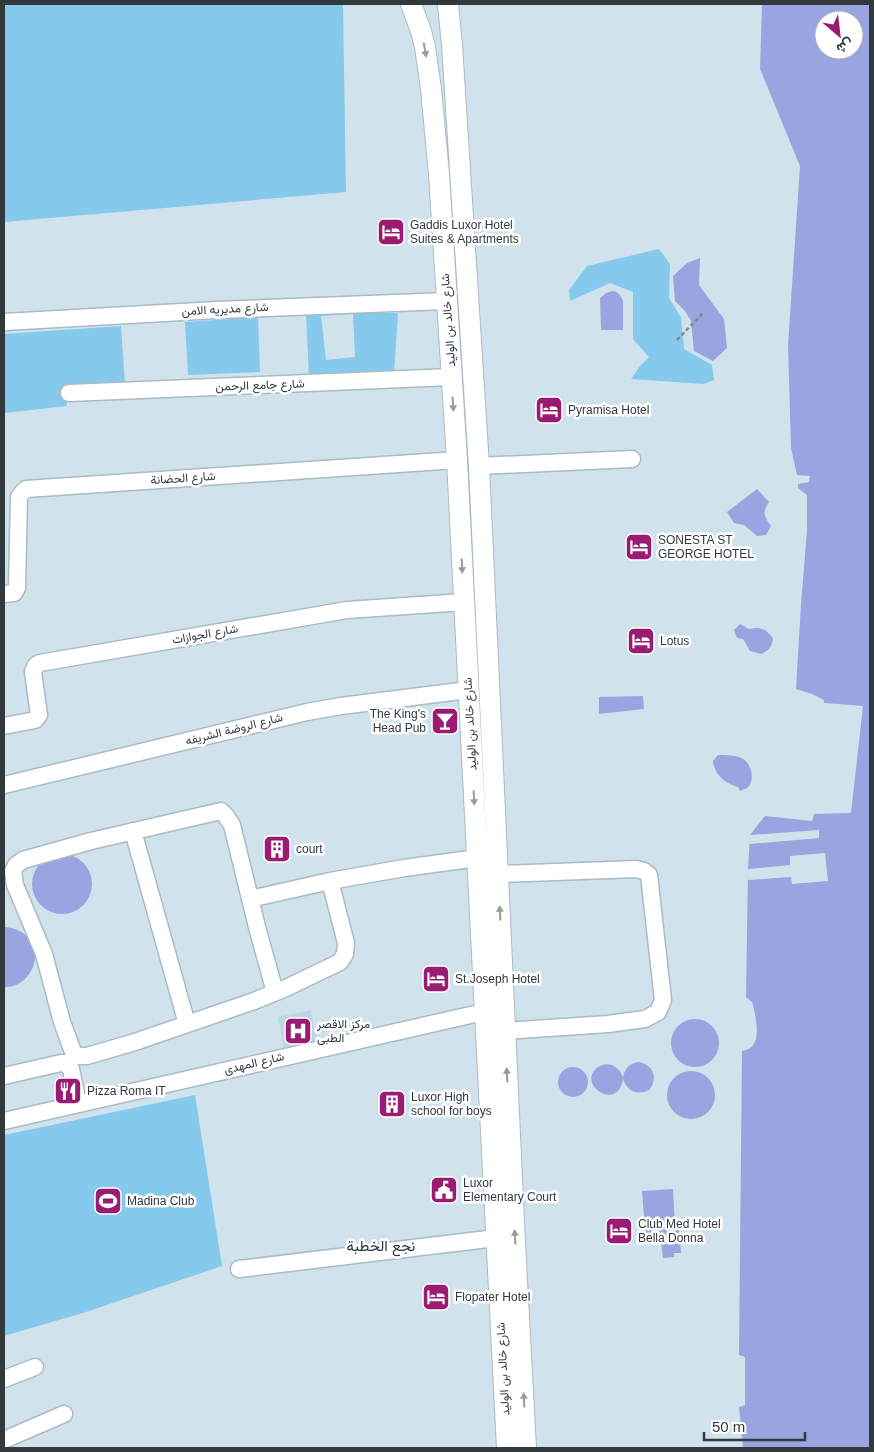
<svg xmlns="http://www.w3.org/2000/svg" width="874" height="1452" font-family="Arial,Vazirmatn,sans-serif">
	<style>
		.built { fill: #bcd6e4 }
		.green { fill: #85c9ec; fill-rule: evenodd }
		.water { fill: #9aa4e1; fill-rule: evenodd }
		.pier { fill: #d0e3ed }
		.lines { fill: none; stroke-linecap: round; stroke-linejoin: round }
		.minor-casing { stroke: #a9bbc5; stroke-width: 19 }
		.major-casing { stroke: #a9bbc5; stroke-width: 22 }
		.path { stroke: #7e8b92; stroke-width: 2.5; stroke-dasharray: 4 2.5; stroke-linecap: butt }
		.minor { stroke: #fff; stroke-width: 16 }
		.major { stroke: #fff; stroke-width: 20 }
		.oneway { fill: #989c9e }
		.labels { text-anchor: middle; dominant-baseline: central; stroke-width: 5; stroke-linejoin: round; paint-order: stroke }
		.poi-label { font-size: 12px; fill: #31393d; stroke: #fff; text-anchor: start }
		.street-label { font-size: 12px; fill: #31393d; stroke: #fff }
		.quarter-label { font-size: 15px; fill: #27363e; stroke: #fff }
	</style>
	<rect width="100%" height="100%" fill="#d0e3ed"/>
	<!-- built -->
	<path class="built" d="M311,1010L317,1046L285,1054L278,1017Z"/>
	<!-- green -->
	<path class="green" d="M20,4H343L346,192L4,222V5Z
		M659,249L670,264L669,298L681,317L684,349L712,365L714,380L704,384L631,379L640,366L649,357L633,339V292L610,283L570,301L569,290L587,266Z
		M306,313H398L394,373L309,377ZM353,314L355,357L326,360L321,316Z
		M258,317L260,372L188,375L185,322Z
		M121,326L125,384L65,388L67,406L4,413V334Z
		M195,1095L222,1266L86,1312L4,1336V1135Z"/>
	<!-- water -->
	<path class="water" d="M762,4H870V1448H743L739,1407L745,1405V1357L739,1355L742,1051C744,1050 747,1050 750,1048C762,1041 755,1012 752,1002L746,997L748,869L750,835L765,816L812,821L814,814L851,813L863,706L824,703V700L812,694L796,689L801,604L807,530V495L798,488V484L809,482L810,476L797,475L791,448L788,345L800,166L760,69ZM824,20H854V50H824Z
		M700,258L699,285L724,319L727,348L713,361L694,351L691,321L685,311L675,301L673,276L687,263Z
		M612,291C618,291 621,296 623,301V330H601L600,298L606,293Z
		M757,489L769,502C762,513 764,515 771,526L766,535L757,536L744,525L734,523L727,512Z
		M740,624L749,629C761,626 765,629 773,638C772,647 769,650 761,654L750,651L743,639L737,638L734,630Z
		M643,696L644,709L599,714V697Z
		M718,755C725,755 737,755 743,759C751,763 756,781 747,788C747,788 741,791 740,791L738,787C725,784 714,774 713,761Z
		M32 884a30 30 0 1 1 60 0a30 30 0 1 1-60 0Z
		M5,927C12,928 18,929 24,934C47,951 31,988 4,987V928Z
		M671 1043a24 24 0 1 1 48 0a24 24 0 1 1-48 0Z
		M639,1062C654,1065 658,1079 649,1090C637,1096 627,1091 623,1079C618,1113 575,1084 598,1067C609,1060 619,1067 623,1077C625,1068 630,1063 639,1062Z
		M558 1082a15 15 0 1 1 30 0a15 15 0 1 1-30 0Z
		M667 1095a24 24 0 1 1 48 0a24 24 0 1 1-48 0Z
		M673,1189L675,1226H679L681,1253H674V1257L663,1258L661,1243L646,1244L642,1191Z"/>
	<!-- pier -->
	<path class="pier" d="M819,830V838L749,844L750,835Z
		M825,853L828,881L792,884L791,877L748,880V869L790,865V856Z"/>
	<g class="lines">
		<!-- minor casing -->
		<g class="minor-casing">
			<path id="minor" d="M4,322L217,310L446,301
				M69,393L451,377
				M479,466L632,459
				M4,594L14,593L17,588L19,497L22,493L26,489L457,460
				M4,726L35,720L39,715L33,672L36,665L40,663L347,610L464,602
				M4,785L307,712L341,706L468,690
				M133,831L187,1024
				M498,874L636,869L644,871L649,875L663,1000L658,1012L645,1019L608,1024L505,1031
				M250,899L330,881L404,868L477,858
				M275,992L257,927L232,825L226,816L221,811L91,841L23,860L16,865L13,871L15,885L44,954L62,1022L73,1052L78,1056H87L135,1042L254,1001L286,988L340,962L345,954L346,943L330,881
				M4,1076L61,1063H65L71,1069L78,1103
				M4,1121L497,1009
				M239,1269L496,1238
				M4,1379L35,1367
				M4,1440L64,1414"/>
		</g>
		<!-- major casing -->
		<g class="major-casing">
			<path id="major" d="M411,4L421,31L425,47L431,89L439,174L457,460L507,1448
				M448,4L452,45L479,466L515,1243L526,1448"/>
		</g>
		<!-- path -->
		<path class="path" d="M677,340L703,313"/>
		<!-- minor -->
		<use href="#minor" class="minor"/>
		<!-- major -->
		<use href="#major" class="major"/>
	</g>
	<!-- one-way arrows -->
	<defs><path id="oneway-solid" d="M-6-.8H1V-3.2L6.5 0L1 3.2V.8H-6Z" transform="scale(1.25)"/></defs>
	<g class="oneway">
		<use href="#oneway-solid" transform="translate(425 50) rotate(80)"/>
		<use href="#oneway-solid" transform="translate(453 404) rotate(86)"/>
		<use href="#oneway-solid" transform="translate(462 566) rotate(87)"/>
		<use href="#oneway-solid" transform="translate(474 798) rotate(87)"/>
		<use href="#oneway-solid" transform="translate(500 913) rotate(-93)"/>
		<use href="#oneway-solid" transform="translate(507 1075) rotate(-93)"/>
		<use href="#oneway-solid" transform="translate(515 1237) rotate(-93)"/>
		<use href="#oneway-solid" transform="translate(524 1400) rotate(-93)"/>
	</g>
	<!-- icons -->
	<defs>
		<g id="hotel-square" transform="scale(1.4375)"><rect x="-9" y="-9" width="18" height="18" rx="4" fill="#9a1b72" stroke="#fff"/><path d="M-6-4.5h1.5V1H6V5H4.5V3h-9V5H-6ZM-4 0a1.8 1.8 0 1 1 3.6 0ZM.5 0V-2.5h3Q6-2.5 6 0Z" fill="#fff"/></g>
		<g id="bar-square" transform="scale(1.4375)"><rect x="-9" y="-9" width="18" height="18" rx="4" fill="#9a1b72" stroke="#fff"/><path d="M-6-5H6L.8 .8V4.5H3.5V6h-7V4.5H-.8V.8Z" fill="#fff"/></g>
		<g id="building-square" transform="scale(1.4375)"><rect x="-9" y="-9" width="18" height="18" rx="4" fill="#9a1b72" stroke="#fff"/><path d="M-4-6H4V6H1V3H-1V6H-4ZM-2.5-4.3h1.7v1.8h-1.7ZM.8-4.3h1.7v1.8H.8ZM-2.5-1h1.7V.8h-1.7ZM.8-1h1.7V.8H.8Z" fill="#fff"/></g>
		<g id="hospital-square" transform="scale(1.4375)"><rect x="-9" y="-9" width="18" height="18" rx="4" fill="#9a1b72" stroke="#fff"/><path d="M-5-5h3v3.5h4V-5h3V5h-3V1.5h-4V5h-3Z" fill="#fff"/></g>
		<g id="restaurant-square" transform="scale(1.4375)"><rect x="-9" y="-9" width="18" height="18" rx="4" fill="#9a1b72" stroke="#fff"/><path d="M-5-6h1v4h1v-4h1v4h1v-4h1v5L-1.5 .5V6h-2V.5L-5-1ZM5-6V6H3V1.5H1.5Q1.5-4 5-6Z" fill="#fff"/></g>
		<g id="civic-square" transform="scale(1.4375)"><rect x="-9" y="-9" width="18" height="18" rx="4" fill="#9a1b72" stroke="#fff"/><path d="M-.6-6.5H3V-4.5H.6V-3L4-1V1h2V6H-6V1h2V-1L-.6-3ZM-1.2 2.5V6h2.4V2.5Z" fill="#fff"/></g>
		<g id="stadium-square" transform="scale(1.4375)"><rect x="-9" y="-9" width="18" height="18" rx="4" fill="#9a1b72" stroke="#fff"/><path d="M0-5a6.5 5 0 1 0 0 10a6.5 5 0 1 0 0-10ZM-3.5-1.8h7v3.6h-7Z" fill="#fff"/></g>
	</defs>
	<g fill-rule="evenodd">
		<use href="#hotel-square" x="391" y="232"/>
		<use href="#hotel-square" x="549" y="410"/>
		<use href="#hotel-square" x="639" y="547"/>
		<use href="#hotel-square" x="641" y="641"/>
		<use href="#bar-square" x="445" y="721"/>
		<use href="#building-square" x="277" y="849"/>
		<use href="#hotel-square" x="436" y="979"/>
		<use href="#hospital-square" x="298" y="1031"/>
		<use href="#restaurant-square" x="68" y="1091"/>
		<use href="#building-square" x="392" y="1104"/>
		<use href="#civic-square" x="444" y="1190"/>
		<use href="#stadium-square" x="108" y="1201"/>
		<use href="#hotel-square" x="619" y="1231"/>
		<use href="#hotel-square" x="436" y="1297"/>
	</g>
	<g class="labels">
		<!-- poi labels -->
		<g class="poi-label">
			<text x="410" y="225">Gaddis Luxor Hotel<tspan x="410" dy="14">Suites &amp; Apartments</tspan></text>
			<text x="568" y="410">Pyramisa Hotel</text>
			<text x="658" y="540">SONESTA ST<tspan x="658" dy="14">GEORGE HOTEL</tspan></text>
			<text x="660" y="641">Lotus</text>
			<text x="426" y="714" text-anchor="end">The King's<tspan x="426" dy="14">Head Pub</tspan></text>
			<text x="296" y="849">court</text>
			<text x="455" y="979">St.Joseph Hotel</text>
			<text x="317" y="1024">مركز الاقصر<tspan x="317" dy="14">الطبى</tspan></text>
			<text x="87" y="1091">Pizza Roma IT</text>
			<text x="411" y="1097">Luxor High<tspan x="411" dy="14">school for boys</tspan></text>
			<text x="463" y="1183">Luxor<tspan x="463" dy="14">Elementary Court</tspan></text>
			<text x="127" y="1201">Madina Club</text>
			<text x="638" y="1224">Club Med Hotel<tspan x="638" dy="14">Bella Donna</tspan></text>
			<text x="455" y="1297">Flopater Hotel</text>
		</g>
		<!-- street labels -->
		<g class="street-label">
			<text transform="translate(225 309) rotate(-3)">شارع مديريه الامن</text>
			<text transform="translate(448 320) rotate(-94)">شارع خالد بن الوليد</text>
			<text transform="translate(260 385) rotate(-2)">شارع جامع الرحمن</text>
			<text transform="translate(183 478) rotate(-4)">شارع الحضانة</text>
			<text transform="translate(205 634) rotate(-10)">شارع الجوازات</text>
			<text transform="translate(470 724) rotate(-93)">شارع خالد بن الوليد</text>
			<text transform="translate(234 729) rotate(-14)">شارع الروضة الشريفه</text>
			<text transform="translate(254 1063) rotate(-13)">شارع المهدى</text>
			<text transform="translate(503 1369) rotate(-93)">شارع خالد بن الوليد</text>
		</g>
		<!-- quarter labels -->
		<g class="quarter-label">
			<text x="381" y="1245">نجع الخطبة</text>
		</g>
	</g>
	<!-- border -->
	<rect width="874" height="1452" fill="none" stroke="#31393d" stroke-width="10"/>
	<!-- north arrow -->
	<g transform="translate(839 35) rotate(152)"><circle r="24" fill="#ffffff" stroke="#adb0b1"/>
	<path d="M0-4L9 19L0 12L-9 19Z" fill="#9a1b72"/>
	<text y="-8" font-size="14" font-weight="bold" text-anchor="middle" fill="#31393d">ش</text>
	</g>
	<!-- scale -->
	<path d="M704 1432v8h101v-8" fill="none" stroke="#31393d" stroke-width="2.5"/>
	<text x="712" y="1432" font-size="15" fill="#31393d" stroke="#ffffff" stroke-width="4" paint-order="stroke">50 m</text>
</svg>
